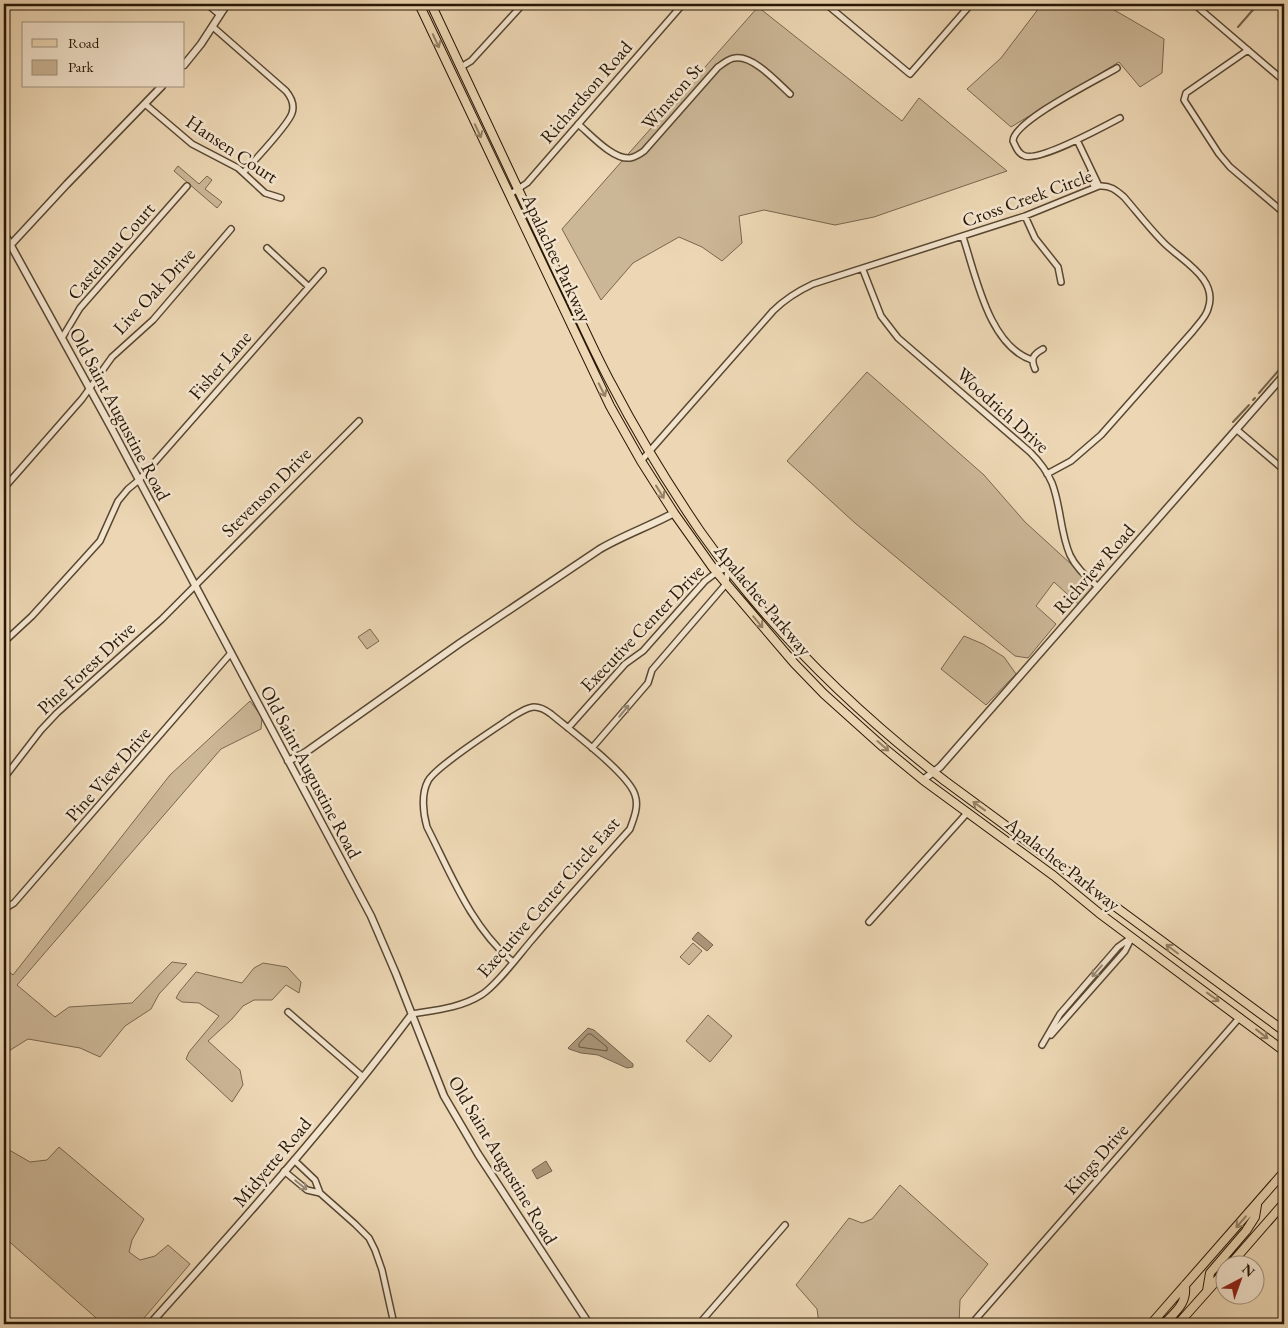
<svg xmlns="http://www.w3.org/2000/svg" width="1288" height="1328" font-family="'EB Garamond',serif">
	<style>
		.green { fill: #cbb696; stroke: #79664e }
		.water { fill: #a99578; stroke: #75634a }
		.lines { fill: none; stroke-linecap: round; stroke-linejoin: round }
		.shore { stroke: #68563f; stroke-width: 1 }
		.stream { stroke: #75634a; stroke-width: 2 }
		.minor-casing { stroke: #584731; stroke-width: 8 }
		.tertiary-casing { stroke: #584731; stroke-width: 9 }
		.primary-casing { stroke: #271706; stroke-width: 10 }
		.minor { stroke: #f3e4ce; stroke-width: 5 }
		.tertiary { stroke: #f3e4ce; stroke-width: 6 }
		.primary { stroke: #ecd6b3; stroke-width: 8 }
		.oneway { stroke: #938065 }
		.oneway2 { stroke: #978874 }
		.labels { text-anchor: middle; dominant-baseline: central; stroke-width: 5; stroke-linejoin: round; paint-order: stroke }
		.street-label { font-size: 19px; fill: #271706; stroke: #f3e4ce }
	</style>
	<rect width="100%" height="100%" fill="#ecd6b3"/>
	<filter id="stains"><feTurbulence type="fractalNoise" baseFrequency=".004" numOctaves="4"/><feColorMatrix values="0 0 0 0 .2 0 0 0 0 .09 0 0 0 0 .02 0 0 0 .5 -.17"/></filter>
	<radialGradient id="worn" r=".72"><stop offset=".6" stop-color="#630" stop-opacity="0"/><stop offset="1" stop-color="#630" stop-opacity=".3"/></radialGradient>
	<!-- green -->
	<path class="green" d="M1042,4H1104L1164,39L1162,73L1140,87L1119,62L1011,127L967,89L1001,58Z
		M758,7L902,121L919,98L1007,171L874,217L835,225L764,210L739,216L742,243L722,261L702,247L679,237L633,263L601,300L562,229Z
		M178,166L199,184L207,176L212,180L205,189L222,202L217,208L174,171Z
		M867,372L984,475L1025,522L1094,585L1078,604L1054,582L1036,606L1056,624L1028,658L1015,656L855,523L787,461Z
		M370,629L379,641L367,649L358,637Z
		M964,636L983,644L1004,657L1016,674L986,705L941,669Z
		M250,701L262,717L261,729L221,749L17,985L55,1017L69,1007L132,1003L172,962L187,964L159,994L151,1009L125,1026L100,1057L80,1048L28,1039L4,1054V994L5,991L4,990V968L13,975L170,775Z
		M693,943L702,951L689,965L680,957Z
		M263,963L287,967L301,982L299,993L286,985L272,1000H254L243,1006L232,1019L208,1041L240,1070L243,1085L232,1102L186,1059L189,1052L219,1016L199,1003L182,1002L176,998L180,991L196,972L242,983L254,968Z
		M708,1015L732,1036L710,1062L686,1041Z
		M4,1147L30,1162L47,1160L59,1147L144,1219L132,1240L129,1252L140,1260L155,1256L168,1245L190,1264L139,1324H103L4,1237Z
		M900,1185L988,1264L960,1300L959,1324H819L817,1309L796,1285L849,1218L862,1223L872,1219Z"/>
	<!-- water -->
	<path class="water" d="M698,932L713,945L707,951L692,939Z
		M588,1028L594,1030L633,1064V1067L627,1068L598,1055L581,1053L569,1049L568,1048Z
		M546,1161L552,1171L537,1179L532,1170Z"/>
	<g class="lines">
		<!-- shore -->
		<path class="shore" d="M588,1034H591L607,1047V1051L579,1047V1044Z"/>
		<!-- stream -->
		<path class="stream" d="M1238,27L1258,4
			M1259,393L1279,370
			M1253,400L1255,398
			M1233,422L1249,405"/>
		<!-- minor casing -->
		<g class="minor-casing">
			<path id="minor" d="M207,4L220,15
				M826,4L910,74L971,4
				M1194,4L1284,81
				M213,27L286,91C291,97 295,104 292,113C289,124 254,161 244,172
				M1248,50L1186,93L1184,100L1219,154L1230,167L1284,213
				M461,67L471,61L523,4
				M1117,68C1099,79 1013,121 1013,141C1016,147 1018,154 1025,156C1041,161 1103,127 1120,118
				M145,104L192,144L238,168L265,193L281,198
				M578,124C590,134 613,160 630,158C635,157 640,154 644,151L718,67C723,64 729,58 735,58C753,55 777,82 790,94
				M1077,140L1099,186
				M1091,172L1094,188
				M509,195L527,183L683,4
				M1025,216L1035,238L1058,267L1061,282
				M963,237C976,276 989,346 1032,360
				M267,248L309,287
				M863,270L881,316L898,338L1030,452C1039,461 1047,471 1052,483C1061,506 1060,532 1070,555C1076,568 1087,577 1098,587
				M62,338L80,308L187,186
				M1035,369C1030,358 1034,354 1043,349
				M1236,429L1284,470
				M641,461L773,311C785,299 798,291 813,284L1025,216L1099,186C1110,185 1116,190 1124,197C1137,212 1150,229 1164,243C1182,261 1219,279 1208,309C1206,317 1198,324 1193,331L1101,435L1071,461L1047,474
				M4,488L82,399L112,357L153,320L231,229
				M4,642L32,616L100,541L118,501L128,489L139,480L323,271
				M568,728L625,664L643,651L705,581L717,572L728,568L726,584L652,670L648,683L592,748
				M4,778L41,730L57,713L162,619L359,421
				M4,909L14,903L231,653
				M869,922L968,812
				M288,1012L363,1077
				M412,1014C436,1010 460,1008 481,995C496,986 519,955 531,941C563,903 597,866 630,829C634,818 639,806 635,795C629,774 570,730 551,714C535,702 528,707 512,717C496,728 435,767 428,781C421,794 423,813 427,827C451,874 471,927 513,962
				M1051,1035L1125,951L1131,939
				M1042,1045L1060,1014L1118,947L1132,937
				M294,1160L315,1180L320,1193
				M284,1171L307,1190L320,1193L355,1224L369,1238L375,1250L382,1270L394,1324
				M975,1320L1240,1017
				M699,1324L785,1225"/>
		</g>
		<!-- tertiary casing -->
		<g class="tertiary-casing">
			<path id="tertiary" d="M184,65L201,44L227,4
				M4,233L112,429L371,916L396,974L444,1096L478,1154L589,1324
				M4,252L67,184L162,86
				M288,761L306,752L460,643L600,549C624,535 650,526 674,513
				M923,780L940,767L1284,375
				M150,1324C240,1224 331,1122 412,1014"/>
		</g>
		<!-- primary casing -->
		<g class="primary-casing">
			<path id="primary" d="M419,4L610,406L641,461L674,513L713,568L794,663L824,694L883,747L923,780L1054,876L1099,913L1284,1051
				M431,4C474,95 517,187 560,278C578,314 593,350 612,385C638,435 668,484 700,531C768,627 852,709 945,781L1284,1031
				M1229,1266L1284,1203
				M1207,1291L1210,1273L1246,1231L1255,1217L1257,1205
				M1151,1324L1284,1172
				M1164,1324C1176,1311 1187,1304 1185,1285
				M1178,1324L1226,1270"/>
		</g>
		<!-- minor -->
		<use href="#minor" class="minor"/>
		<!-- tertiary -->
		<use href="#tertiary" class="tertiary"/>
		<!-- primary -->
		<use href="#primary" class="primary"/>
	</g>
	<!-- one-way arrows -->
	<defs><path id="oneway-shaft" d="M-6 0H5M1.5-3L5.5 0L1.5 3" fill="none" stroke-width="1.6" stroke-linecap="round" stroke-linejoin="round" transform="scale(1.25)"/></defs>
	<g class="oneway">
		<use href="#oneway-shaft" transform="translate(436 41) rotate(65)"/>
		<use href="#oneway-shaft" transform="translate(478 131) rotate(65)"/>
		<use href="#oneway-shaft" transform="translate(602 390) rotate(63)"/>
		<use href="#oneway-shaft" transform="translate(660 492) rotate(58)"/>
		<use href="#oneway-shaft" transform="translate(758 622) rotate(50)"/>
		<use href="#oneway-shaft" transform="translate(883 746) rotate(41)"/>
		<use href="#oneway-shaft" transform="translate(979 806) rotate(-144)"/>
		<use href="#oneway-shaft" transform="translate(1172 949) rotate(-143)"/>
		<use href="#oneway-shaft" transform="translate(1213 997) rotate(36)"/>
		<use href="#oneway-shaft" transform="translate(1262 1034) rotate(38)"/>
		<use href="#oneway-shaft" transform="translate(1241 1222) rotate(131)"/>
	</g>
	<g class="oneway2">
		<use href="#oneway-shaft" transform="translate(624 711) rotate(-50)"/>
		<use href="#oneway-shaft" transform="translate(1097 971) rotate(131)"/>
		<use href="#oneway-shaft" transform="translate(301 1185) rotate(39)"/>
	</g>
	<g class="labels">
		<!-- street labels -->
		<g class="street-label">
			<text transform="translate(586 92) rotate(-49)">Richardson Road</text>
			<text transform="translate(672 96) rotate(-49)">Winston St</text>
			<text transform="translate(232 149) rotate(34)">Hansen Court</text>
			<text transform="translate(1027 198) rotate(-20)">Cross Creek Circle</text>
			<text transform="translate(111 251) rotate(-49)">Castelnau Court</text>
			<text transform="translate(557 258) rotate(65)">Apalachee Parkway</text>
			<text transform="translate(154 291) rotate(-47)">Live Oak Drive</text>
			<text transform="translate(220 365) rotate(-49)">Fisher Lane</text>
			<text transform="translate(1003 410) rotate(42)">Woodrich Drive</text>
			<text transform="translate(120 414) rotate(62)">Old Saint Augustine Road</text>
			<text transform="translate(266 492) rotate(-45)">Stevenson Drive</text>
			<text transform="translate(1094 569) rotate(-49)">Richview Road</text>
			<text transform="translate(763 600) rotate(50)">Apalachee Parkway</text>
			<text transform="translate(642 628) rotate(-46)">Executive Center Drive</text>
			<text transform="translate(86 668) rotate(-43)">Pine Forest Drive</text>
			<text transform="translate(311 772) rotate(62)">Old Saint Augustine Road</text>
			<text transform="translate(108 774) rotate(-49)">Pine View Drive</text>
			<text transform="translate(1063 864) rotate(38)">Apalachee Parkway</text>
			<text transform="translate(548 897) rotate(-49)">Executive Center Circle East</text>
			<text transform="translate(1096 1159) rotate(-49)">Kings Drive</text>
			<text transform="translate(503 1160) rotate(59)">Old Saint Augustine Road</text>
			<text transform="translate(272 1162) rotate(-50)">Midyette Road</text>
		</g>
	</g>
	<!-- margin -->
	<rect width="1288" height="1328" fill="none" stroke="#ecd6b3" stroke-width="20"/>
	<rect x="5" y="5" width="1278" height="1318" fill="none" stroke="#271706" stroke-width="2.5"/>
	<rect x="10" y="10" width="1268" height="1308" fill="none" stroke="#271706"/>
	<!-- legend -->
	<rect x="22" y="22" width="162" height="65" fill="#f3e4ce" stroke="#a1927e"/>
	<rect x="32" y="39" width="25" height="8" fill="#ecd6b3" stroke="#a1927e"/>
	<text x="68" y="48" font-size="15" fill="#271706">Road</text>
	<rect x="32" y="60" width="25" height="15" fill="#cbb696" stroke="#a1927e"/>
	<text x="68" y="72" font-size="15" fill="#271706">Park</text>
	<!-- north arrow -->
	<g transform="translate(1240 1280) rotate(41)"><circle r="24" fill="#f3e4ce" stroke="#a1927e"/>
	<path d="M0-4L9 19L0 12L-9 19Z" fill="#8f2418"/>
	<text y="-8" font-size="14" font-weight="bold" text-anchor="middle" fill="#271706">N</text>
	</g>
	<rect width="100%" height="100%" filter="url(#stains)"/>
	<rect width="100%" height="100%" fill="url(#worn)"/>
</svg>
